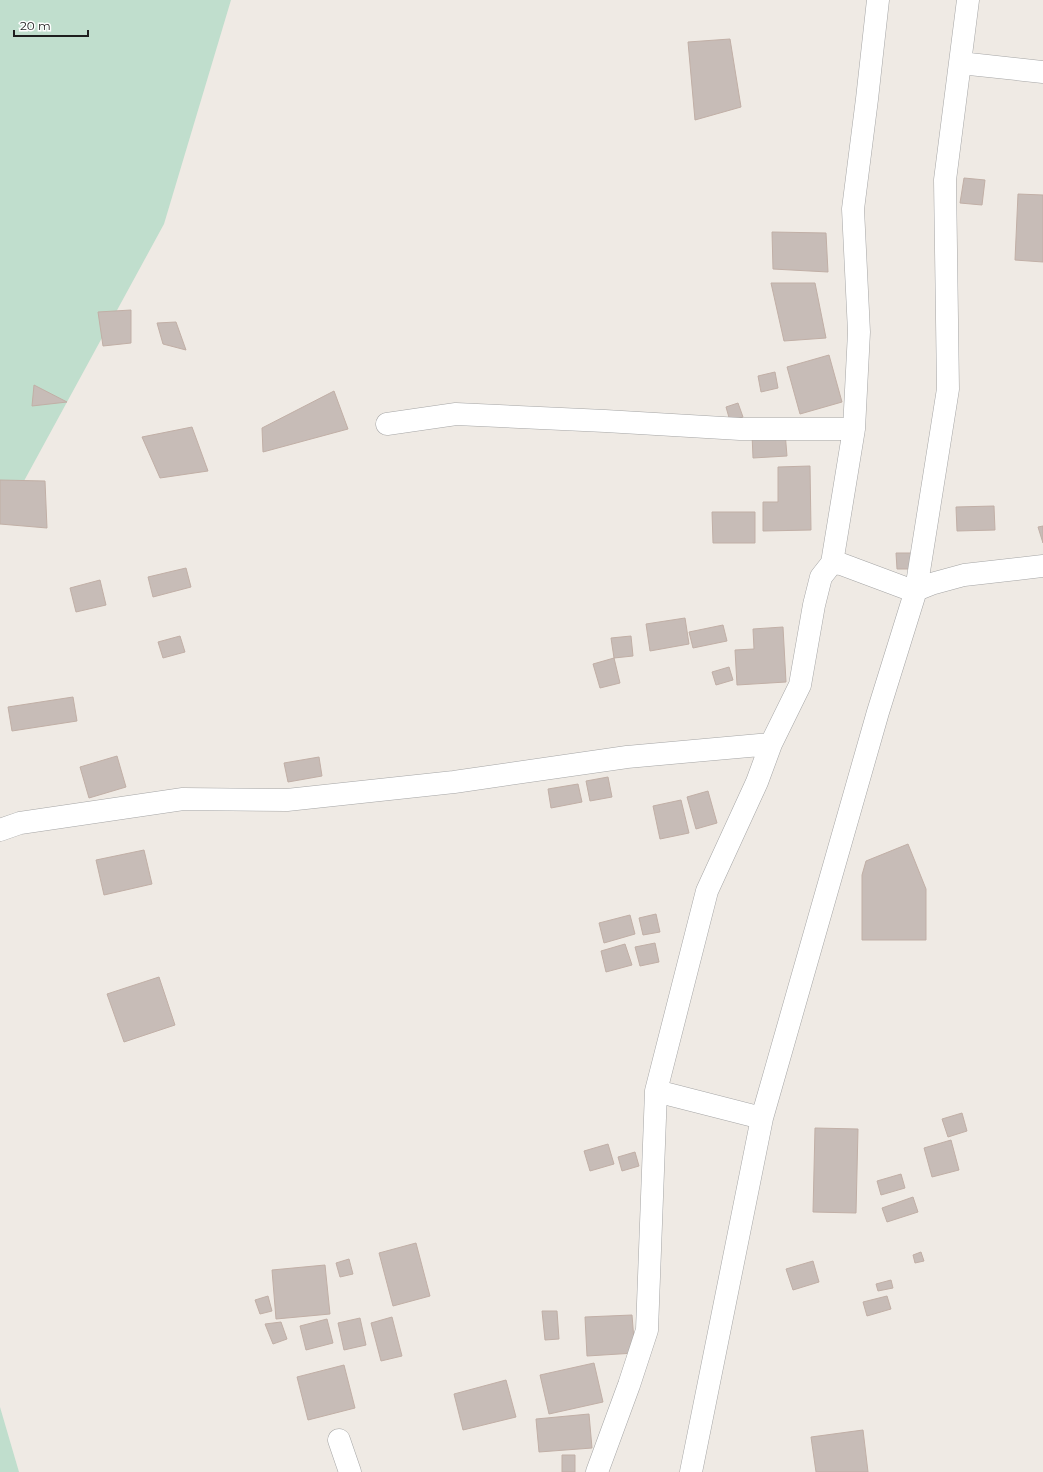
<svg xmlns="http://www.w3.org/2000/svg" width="1043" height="1472" font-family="Montserrat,sans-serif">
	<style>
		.wetland { fill: #c0decd }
		.building { fill: #c7bcb7; stroke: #c1afa6 }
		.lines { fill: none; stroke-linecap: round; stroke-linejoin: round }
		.minor-casing { stroke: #a5a5a5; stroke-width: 23 }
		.minor { stroke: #fff; stroke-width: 22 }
	</style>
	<rect width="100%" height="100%" fill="#efeae4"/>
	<!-- wetland -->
	<path class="wetland" d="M0,0H231L164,224L0,525Z
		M0,1407L19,1472H0Z"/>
	<!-- building -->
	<path class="building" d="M730,39L741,107L695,120L688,42Z
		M964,178L985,180L982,205L960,203Z
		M1018,194L1043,195V262L1015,260Z
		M772,232L826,233L828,272L773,269Z
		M771,283H815L826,338L784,341Z
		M131,310V343L103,346L98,312Z
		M176,322L186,350L163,344L157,323Z
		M829,355L842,402L800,414L787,367Z
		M775,372L778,388L761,392L758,376Z
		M34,385L67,402L32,406Z
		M334,391L348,429L263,452L262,428Z
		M738,403L743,417L730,421L726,407Z
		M192,427L208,471L160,478L142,437Z
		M785,432L787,456L753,458L752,434Z
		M810,466L811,530L763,531V502H778V467Z
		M0,480L45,481L47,528L0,524Z
		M994,506L995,530L957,531L956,507Z
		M712,512H755V543H713Z
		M1043,526V543L1038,527Z
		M896,553H915V569H897Z
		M186,568L191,587L153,597L148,577Z
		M100,580L106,605L76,612L70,588Z
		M685,618L689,644L650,651L646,624Z
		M723,625L727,641L693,648L689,632Z
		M783,627L786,682L737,685L735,650L754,649L753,629Z
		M180,636L185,652L163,658L158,642Z
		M631,636L633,656L614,658L611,638Z
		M614,658L620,683L600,688L593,664Z
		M729,667L733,680L716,685L712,672Z
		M73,697L77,721L12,731L8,707Z
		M117,756L126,787L89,798L80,767Z
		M319,757L322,776L288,782L284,763Z
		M608,777L612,797L590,801L586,781Z
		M578,784L582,802L551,808L548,789Z
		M708,791L717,823L696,829L687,797Z
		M681,800L689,833L660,839L653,806Z
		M908,844L926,889V940H862V875L866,861Z
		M144,850L152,884L104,895L96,860Z
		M656,914L660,932L643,935L639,918Z
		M630,915L635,934L604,943L599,923Z
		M655,943L659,962L640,966L635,947Z
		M625,944L632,965L606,972L601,951Z
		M159,977L175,1025L124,1042L107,994Z
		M962,1113L967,1131L948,1137L942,1119Z
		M815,1128L858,1129L856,1213L813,1212Z
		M951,1140L959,1170L932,1177L924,1148Z
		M608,1144L614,1164L590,1171L584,1151Z
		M635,1152L639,1166L622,1171L618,1157Z
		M901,1174L905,1188L881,1195L877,1181Z
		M913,1197L918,1212L887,1222L882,1208Z
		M416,1243L430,1296L393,1306L379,1253Z
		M921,1252L924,1261L915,1263L913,1255Z
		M349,1259L353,1274L340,1277L336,1263Z
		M813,1261L819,1282L793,1290L786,1269Z
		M325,1265L330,1314L276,1319L272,1270Z
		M891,1280L893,1288L878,1291L876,1284Z
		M268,1296L272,1311L260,1314L255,1300Z
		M887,1296L891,1309L867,1316L863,1302Z
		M542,1311H557L559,1339L545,1340Z
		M632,1315L635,1353L587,1356L585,1317Z
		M392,1317L402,1356L381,1361L371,1323Z
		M360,1318L366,1345L344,1350L338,1323Z
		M327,1319L333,1343L306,1350L300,1326Z
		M281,1322L287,1339L273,1344L265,1324Z
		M594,1363L603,1402L549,1414L540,1375Z
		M344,1365L355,1408L308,1420L297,1377Z
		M506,1380L516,1417L463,1430L454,1394Z
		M589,1414L592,1448L539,1452L536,1419Z
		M863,1430L868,1472H816L811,1437Z
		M562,1455H575V1472H562Z"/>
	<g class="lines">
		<!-- minor casing -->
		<g class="minor-casing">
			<path id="minor" d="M960,63L1043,72
				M387,424L456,414L605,421L740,429H854
				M832,563L854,429L859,332L853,209L867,99L878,0
				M0,830L20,823L183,799L287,800L454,782L627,757L771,744L800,685L814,605L821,577L832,563L841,564L908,589L916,590L931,584L964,575L1043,566
				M656,1091L762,1118
				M339,1440L350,1472
				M597,1472L629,1385L647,1330L656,1091L707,891L757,782L771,744
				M691,1472L762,1118L878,712L916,590L948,389L945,180L968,0"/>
		</g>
		<!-- minor -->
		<use href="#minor" class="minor"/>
	</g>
	<!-- scale -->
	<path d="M14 30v6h74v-6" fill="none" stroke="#1e1e1e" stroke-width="2"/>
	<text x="20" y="30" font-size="12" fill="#1e1e1e" stroke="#ffffff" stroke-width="3" paint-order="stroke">20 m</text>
</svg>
